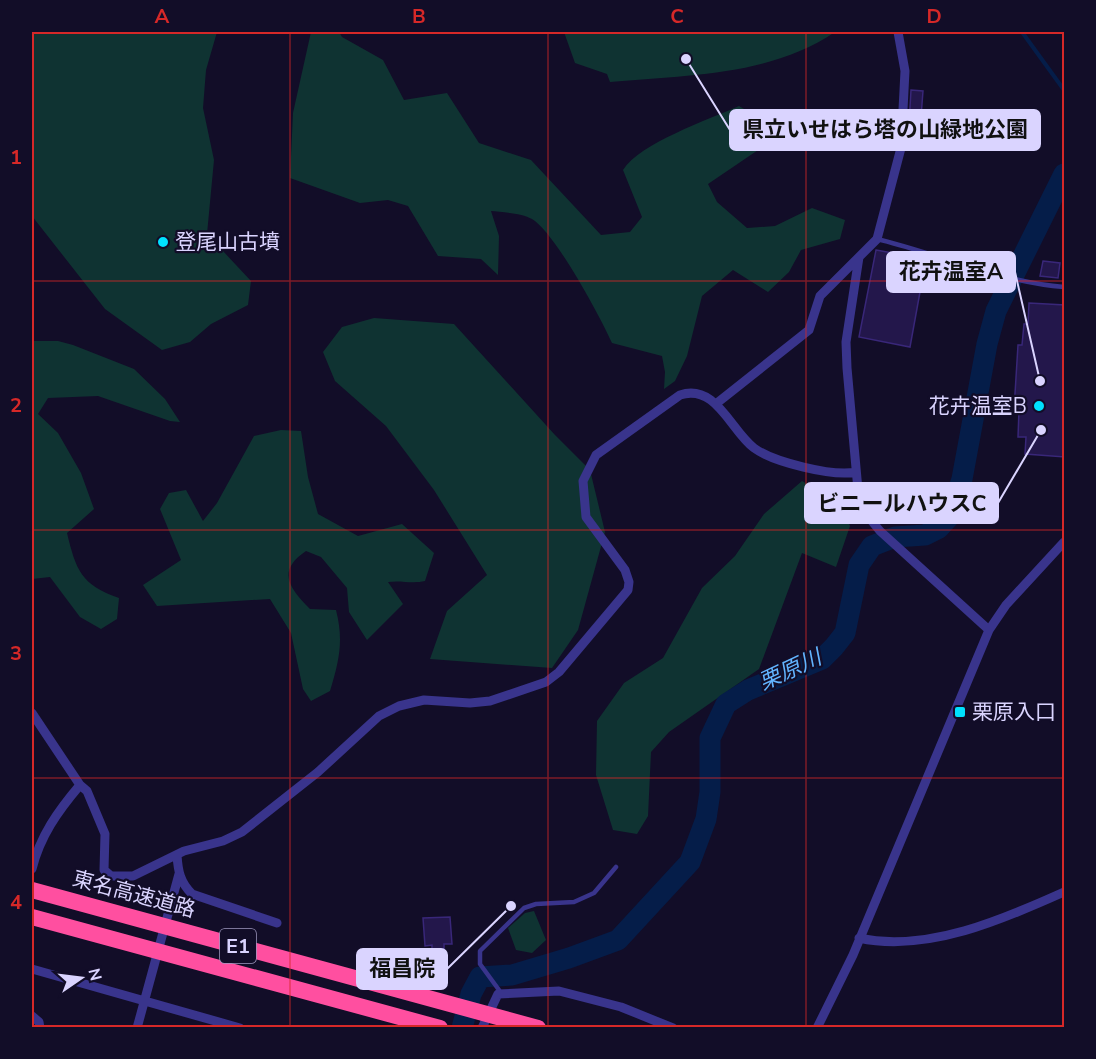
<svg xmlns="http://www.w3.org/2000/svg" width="1096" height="1059" font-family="'Nunito Sans','Noto Sans JP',sans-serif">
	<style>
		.green { fill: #0f3332 }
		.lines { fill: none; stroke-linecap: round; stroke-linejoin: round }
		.stream { stroke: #051d49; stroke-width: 4 }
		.river { stroke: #051d49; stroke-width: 21 }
		.building { fill: #23174b; stroke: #392779; stroke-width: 1.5 }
		.lane { stroke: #39348c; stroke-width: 4.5 }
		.street { stroke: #39348c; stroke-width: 9 }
		.highway { stroke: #ff4fa0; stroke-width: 16 }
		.grid { fill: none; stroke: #d62828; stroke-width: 1.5; stroke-opacity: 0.55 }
		.poi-dot { fill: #00e1ff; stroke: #120d28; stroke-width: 2 }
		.labels { text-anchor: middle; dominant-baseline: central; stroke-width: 4.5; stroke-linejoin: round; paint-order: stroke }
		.shield { fill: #120d28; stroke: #9e98be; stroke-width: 1.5 }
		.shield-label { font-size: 20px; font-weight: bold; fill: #dad4ff }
		.poi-label { font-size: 21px; fill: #dad4ff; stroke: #120d28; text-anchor: start }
		.street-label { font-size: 21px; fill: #dad4ff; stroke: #120d28 }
		.water-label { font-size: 22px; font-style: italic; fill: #62b4ff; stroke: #120d28 }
		.leader { fill: none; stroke: #dad4ff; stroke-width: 2 }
		.callout-dot { fill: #dad4ff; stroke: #120d28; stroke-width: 2 }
		.callout { fill: #dad4ff; stroke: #dad4ff; stroke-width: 2 }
		.callout-label { font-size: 22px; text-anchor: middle; font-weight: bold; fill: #111 }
		.neatline { fill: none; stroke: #d62828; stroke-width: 2 }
		.grid-label { font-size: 20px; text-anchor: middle; font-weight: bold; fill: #d62828 }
	</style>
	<rect width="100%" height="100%" fill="#120d28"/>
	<!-- green -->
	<path class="green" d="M32,32H217L206,70L203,108L214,160L207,234L251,281L248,305L211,324L190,342L162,350L105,309L32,216Z
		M311,32H339L342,37L383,60L404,100L447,93L479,143L531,160L601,235L630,232L642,217L623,170C640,143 708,120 739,106L761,119L767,144L708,184L717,202L747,228L775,226L812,208L845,220L840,239L801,250L789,272L768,292L733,270L702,296L687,356L675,381L664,389L665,372L662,356L612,343C600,316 555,233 532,219C522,213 501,212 491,211L499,236L498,275L481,259L438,256L408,206L388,200L360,203L290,178L293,113Z
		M564,32H835C770,76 686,75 610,82L607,74L575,63Z
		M374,318L454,324L555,435L590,470L605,532L578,630L552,668L430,659L447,611L487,575L434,490L386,426L335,381L323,352L342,327Z
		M32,337L34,341H58L73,345L134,369L165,399L180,422L170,421L98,396L48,398L38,414L58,433L81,473L94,509L67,533C76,570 81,585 119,598L117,619L101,629L80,617L50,577L32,579Z
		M281,430L301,431L308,477L318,514L358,536L402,524L434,553L425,581C412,584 401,580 388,582L403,604L367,640L349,612L347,588L321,557L306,551C275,572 291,589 310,609L336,610C344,641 339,661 330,691L311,701L303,689L291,633L270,599L157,606L143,585L181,560L160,509L169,493L186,490L203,521L217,503L254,436Z
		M802,481L839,502L850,526L836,567L802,553L759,669L669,732L651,752L648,816L637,834L613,830L596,775L597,721L624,683L663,658L702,588L735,556L764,514Z
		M534,911L546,940L532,953L516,950L508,928L525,913Z"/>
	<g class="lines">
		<!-- stream -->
		<path class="stream" d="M1022,32L1064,90"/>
		<!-- river -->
		<path class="river" d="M462,1028L471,994L480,977L512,975L569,958L618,940L690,862L706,819L710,792V738L726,704L748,690L822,659L834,647L845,633L859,565L872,546L895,537L925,535L939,528L950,516L962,479L987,344L996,311L1064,174"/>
	</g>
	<!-- building -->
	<path class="building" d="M911,90L923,91L919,143L908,142Z
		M876,250L926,259L924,271L907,268L903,289L920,292L910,347L859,337Z
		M1043,261L1060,263L1058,278L1040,276Z
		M1029,303L1065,305V457L1025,454L1026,437H1018L1019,410H1014L1018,345H1022L1024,324H1028Z
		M450,917L452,944H444V949H432V945L425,946L423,918Z"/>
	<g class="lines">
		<!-- lane -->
		<path class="lane" d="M877,239C939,254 1000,282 1064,287
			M498,994L499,990L480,964V951L524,908L536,904L574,902L594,893L616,867"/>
		<!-- street -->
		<path class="street" d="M859,257L846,342L847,368L858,490L866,514L880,531L989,630
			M717,403L809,330L820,296L877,239L901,148L905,71L898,32
			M32,713L80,785L87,791L105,834L104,870L111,876H133L184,851L223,841L242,832L318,772L379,716L399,706L424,700L470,703L490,701L546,682L559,672L628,590L629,582L625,570L586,517L583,481L596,455L680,395C716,383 731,431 754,448C773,462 833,477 856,472
			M177,855C178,871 180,882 192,894L277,923
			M32,869C40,836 58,811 80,785
			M859,938C927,953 1004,919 1064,892
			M32,969L240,1028
			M32,1016L39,1022L40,1028
			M137,1028L179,874
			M482,1028L498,994L559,991L621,1007L673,1028
			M817,1028L853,955L989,630L1006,605L1064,542"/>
		<!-- highway -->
		<path class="highway" d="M32,890L538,1028
			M32,917L440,1028"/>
	</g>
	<!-- grid -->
	<path class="grid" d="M290,32V1028M548,32V1028M806,32V1028M32,281H1064M32,530H1064M32,778H1064"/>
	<!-- markers -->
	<g class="poi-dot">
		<circle cx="163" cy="242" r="6"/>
		<circle cx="1039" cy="406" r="6"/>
		<rect x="954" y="706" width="12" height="12" rx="3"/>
	</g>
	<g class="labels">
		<!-- shield labels -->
		<rect class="shield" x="220" y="929" width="36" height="34" rx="4.5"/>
		<g class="shield-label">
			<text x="238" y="946">E1</text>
		</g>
		<!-- poi labels -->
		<g class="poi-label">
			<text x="175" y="242">登尾山古墳</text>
			<text x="1027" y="406" text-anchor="end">花卉温室B</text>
			<text x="972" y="712">栗原入口</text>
		</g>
		<!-- street labels -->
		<g class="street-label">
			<text transform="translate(134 894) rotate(15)">東名高速道路</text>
		</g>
		<!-- water labels -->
		<g class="water-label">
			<text transform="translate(790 670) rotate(-25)">栗原川</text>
		</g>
	</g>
	<!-- callouts -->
	<path class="leader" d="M686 59L730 130M1040 381L1015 272M1041 430L998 503M511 906L447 969"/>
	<g class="callout-dot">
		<circle cx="686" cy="59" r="6"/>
		<circle cx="1040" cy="381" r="6"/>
		<circle cx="1041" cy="430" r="6"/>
		<circle cx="511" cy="906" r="6"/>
	</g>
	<g class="callout">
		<rect x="730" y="110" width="310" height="40" rx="6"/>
		<rect x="887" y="252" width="128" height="40" rx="6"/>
		<rect x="805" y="483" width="193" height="40" rx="6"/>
		<rect x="357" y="949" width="90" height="40" rx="6"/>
	</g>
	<g class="callout-label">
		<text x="885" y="137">県立いせはら塔の山緑地公園</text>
		<text x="951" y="279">花卉温室A</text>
		<text x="902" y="511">ビニールハウスC</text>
		<text x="402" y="976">福昌院</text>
	</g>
	<!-- border -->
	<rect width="1096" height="1059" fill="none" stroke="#120d28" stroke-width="66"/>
	<!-- north arrow -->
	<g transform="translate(81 978) rotate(76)" stroke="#120d28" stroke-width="4.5" paint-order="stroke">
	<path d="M0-4.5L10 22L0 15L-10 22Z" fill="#dad4ff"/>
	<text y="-9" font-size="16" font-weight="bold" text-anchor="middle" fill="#dad4ff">N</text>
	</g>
	<rect x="33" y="33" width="1030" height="993" class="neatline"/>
	<g class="grid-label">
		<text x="162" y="23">A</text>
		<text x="419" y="23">B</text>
		<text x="677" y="23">C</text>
		<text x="934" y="23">D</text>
		<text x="16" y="164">1</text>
		<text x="16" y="412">2</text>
		<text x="16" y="660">3</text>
		<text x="16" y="909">4</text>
	</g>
</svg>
